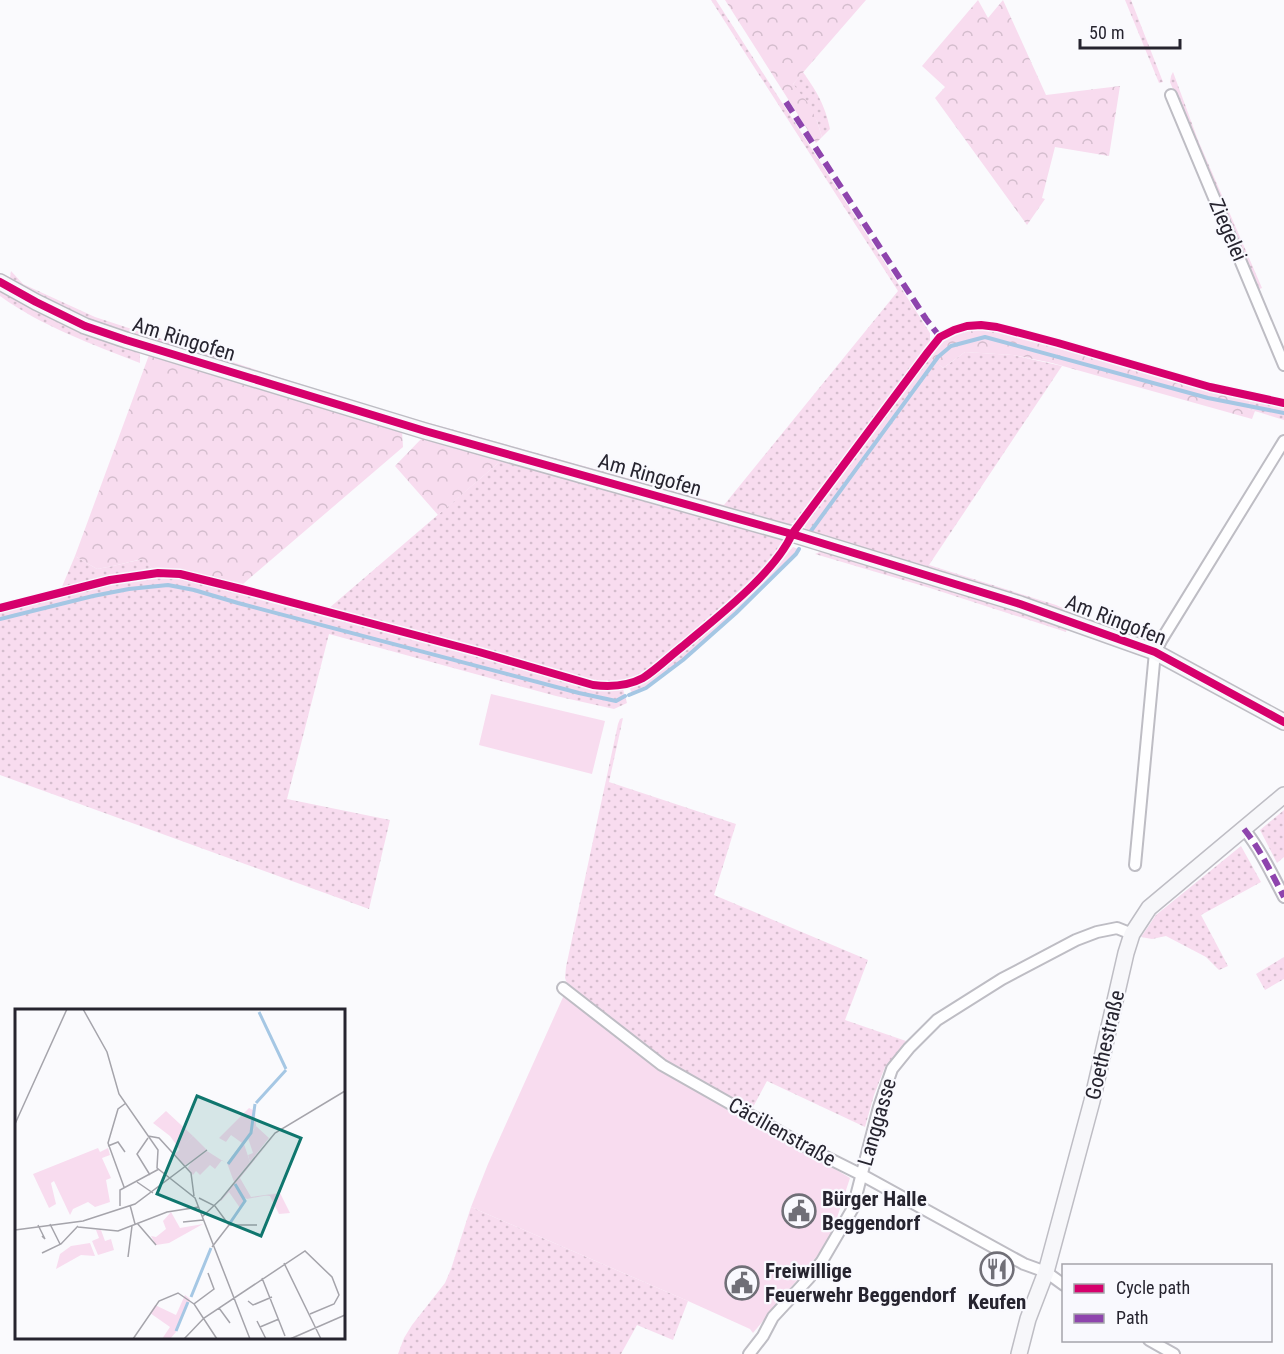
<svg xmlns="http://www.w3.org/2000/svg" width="1284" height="1354" font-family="'Roboto Condensed',sans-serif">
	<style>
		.grass { fill: url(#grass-dots) }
		.forest { fill: url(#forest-crowns) }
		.park { fill: #f8dcef }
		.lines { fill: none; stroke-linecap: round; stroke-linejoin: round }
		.stream { stroke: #a5c7e4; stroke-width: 4 }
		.street-casing { stroke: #bebdc4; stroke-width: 14 }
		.secondary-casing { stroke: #bebdc4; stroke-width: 18 }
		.street { stroke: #fefeff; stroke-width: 10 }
		.secondary { stroke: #f7f7fa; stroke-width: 15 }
		.quiet { stroke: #8e44ad; stroke-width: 6; stroke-dasharray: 12 6; stroke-linecap: butt }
		.cycleway-casing { stroke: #f9f9fe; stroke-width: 11 }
		.cycleway { stroke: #d6006c; stroke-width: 8 }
		.labels { text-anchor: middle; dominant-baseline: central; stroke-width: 4.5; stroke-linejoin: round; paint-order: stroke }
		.street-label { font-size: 21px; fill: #26242f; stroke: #f9f9fe }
		.poi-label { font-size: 21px; font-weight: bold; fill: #26242f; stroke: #f9f9fe; text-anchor: start }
		.inset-river { fill: none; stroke: #a5c7e4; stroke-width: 3 }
		.inset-road { fill: none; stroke: #a5a4ab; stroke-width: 1.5 }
		.view { fill: #0f766e; fill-opacity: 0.15; stroke: #0f766e; stroke-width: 3 }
		.inset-edge { fill: none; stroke: #26242f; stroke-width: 3 }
	</style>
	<defs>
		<pattern id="grass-dots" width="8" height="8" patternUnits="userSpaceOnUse" patternTransform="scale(1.5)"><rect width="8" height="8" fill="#f8dcef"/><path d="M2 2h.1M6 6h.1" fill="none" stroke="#d4bdcd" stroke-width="1.8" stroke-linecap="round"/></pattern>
		<pattern id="forest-crowns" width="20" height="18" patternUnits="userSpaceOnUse" patternTransform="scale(1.5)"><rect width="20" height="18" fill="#f8dcef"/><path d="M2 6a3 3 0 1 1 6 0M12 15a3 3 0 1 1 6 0" fill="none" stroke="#d4bdcd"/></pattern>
	</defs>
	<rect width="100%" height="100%" fill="#fafafd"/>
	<!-- grass -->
	<path class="grass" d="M711,0H716L930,333V344L922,355L796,521L787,526L521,453L97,323L29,291L14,282L10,278L11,271L23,284L95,317L281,378L386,411L724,505L898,291Z
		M1125,0H1131L1163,82L1159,83Z
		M803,72C817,92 825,105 830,129L822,137L817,121L793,84Z
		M1173,72L1198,140L1262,288L1257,290L1170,82L1171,76Z
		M0,287L137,351L140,354V363C92,344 43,327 0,296Z
		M965,352L1013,355L1062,366L929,565L1056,605L1067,610L1065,613L804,532L806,521L812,512L930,357L943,368Z
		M1250,401L1284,406V420L1248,409Z
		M503,459L648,500L782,539L783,542C778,549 772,557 767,564C745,590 717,611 692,633C675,648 654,670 633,678C618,684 603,682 588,681L428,635L328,609Z
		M793,547L798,549L795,553C764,583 734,614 702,642C681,661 658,682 632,693L629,687L653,675L698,637L779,563Z
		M822,551L1068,626L1066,632L930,588L815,554Z
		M75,556L97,569L113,566L143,559L154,570L124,574L61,589Z
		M162,575L182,578L289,605L485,657L582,686L601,690L613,691L623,689L627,703L614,709L556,696L329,634L287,799L390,820L369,909L0,775V611C53,597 107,581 162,575Z
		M623,718L609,782L736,824L714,895L868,960L845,1020L906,1041L885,1067L874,1095L865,1127L767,1081L752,1109L690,1077L666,1063L568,986L565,978L566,967L618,724L620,719Z
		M1284,810V857L1277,863L1260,830Z
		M1241,846L1261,882L1201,915L1228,966L1219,970L1206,957L1166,936L1152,939L1141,937L1156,915Z
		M1284,957V979L1265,990L1256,974Z
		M471,1207L688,1301L673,1340L637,1325L621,1354H398L404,1338L412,1325L445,1283L451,1269Z"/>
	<!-- forest -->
	<path class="forest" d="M725,0H866L793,84L808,103L817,121L822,137L816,143Z
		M978,0L988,18L1003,0L1046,95L1120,86L1109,156L1055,147L1042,198L1045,199L1027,225L935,98L945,87L922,66Z
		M978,329L1016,335L1204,389L1250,401L1248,409L1255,411L1252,419L1052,363L1013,355L965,352L943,368L930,357C944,338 954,331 978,329Z
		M149,355L402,431L403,447L243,584L229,583L172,569L154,570L142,559L113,566L97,569L75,556Z
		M423,437L503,459L438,515L395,466Z"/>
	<!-- park -->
	<path class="park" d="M491,694L605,721L592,774L479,745Z
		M564,995L628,1043L850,1178L832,1233L817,1256L753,1333L750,1329L688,1301L471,1207L488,1164Z"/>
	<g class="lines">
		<!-- stream -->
		<path class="stream" d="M808,535L938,357L951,346L985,337L1208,398L1284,413
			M0,619L93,596L129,589L168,585L194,590L238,603L579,693L616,701L625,696
			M629,695L646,688L683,660L736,613L796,554L799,549"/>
		<!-- street casing -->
		<g class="street-casing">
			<path id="street" d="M1171,95L1284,365
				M1244,829C1260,849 1272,874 1284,897
				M1135,865L1155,652L1162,639L1284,441
				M563,988L662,1065L812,1150L862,1175L1024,1264L1046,1272L1064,1285
				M1149,1340L1174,1354
				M749,1354L763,1336L773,1317L809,1278L822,1261L853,1208L879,1107L892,1069L909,1048L937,1020L1002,979L1076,940L1097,932L1117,928L1132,934"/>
		</g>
		<!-- secondary casing -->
		<g class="secondary-casing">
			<path id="secondary" d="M0,282L36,302L85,326L126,340L425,431L792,534L1020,604L1155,652L1284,722
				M1019,1354L1028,1319L1046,1272L1092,1101L1126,953L1132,934L1149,908L1284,795"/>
		</g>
		<!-- street -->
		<use href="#street" class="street"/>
		<!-- secondary -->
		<use href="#secondary" class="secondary"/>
		<!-- quiet -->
		<path class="quiet" d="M786,102L926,319L940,337
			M1244,829C1260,849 1272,874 1284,897"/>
		<!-- cycleway casing -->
		<g class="cycleway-casing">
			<path id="cycleway" d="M0,282L36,302L85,326L126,340L425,431L792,534L1020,604L1155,652L1284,722
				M0,608L110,580L158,573L180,574L241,589L479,652L593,685C610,687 628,686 643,678C657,669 670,656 683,646C716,618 775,573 792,534L928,352L940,337L954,330L967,326L981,325L997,327L1058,343L1210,387L1284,403"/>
		</g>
		<!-- cycleway -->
		<use href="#cycleway" class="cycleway"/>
	</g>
	<!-- icons -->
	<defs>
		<g id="civic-ring" transform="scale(1.725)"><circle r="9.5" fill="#f9f9fe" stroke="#706f77" stroke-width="1.5"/><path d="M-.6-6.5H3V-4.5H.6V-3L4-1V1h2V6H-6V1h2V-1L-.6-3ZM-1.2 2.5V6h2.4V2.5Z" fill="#706f77"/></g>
		<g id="restaurant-ring" transform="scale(1.725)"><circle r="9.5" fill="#f9f9fe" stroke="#706f77" stroke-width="1.5"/><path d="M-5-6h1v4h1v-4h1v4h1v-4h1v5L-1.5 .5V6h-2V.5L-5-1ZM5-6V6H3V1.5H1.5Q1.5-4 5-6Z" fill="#706f77"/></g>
	</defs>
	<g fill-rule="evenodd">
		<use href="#civic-ring" x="799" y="1211"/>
		<use href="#restaurant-ring" x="997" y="1269"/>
		<use href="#civic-ring" x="742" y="1283"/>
	</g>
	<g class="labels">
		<!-- street labels -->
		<g class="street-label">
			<text transform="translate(1228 230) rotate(67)">Ziegelei</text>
			<text transform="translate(184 339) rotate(17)">Am Ringofen</text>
			<text transform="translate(650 475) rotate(16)">Am Ringofen</text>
			<text transform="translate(1116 620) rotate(21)">Am Ringofen</text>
			<text transform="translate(1105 1045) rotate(-77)">Goethestraße</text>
			<text transform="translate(877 1122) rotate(-74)">Langgasse</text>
			<text transform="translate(782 1132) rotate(29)">Cäcilienstraße</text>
		</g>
		<!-- poi labels -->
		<g class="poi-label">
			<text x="822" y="1199">Bürger Halle<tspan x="822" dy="24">Beggendorf</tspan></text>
			<text x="765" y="1271">Freiwillige<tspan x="765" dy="24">Feuerwehr Beggendorf</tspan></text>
			<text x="997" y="1302" text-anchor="middle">Keufen</text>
		</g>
	</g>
	<!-- overview -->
	<g transform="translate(15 1009)">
		<rect width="330" height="330" fill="#fafafd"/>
		<path d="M234,99L240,102L241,117L229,135L235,153L219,173L212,154L227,134L216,126L211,133L204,129ZM151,102L178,127L165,141L155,127L138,114ZM264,121L225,169L236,188L264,184L232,190L230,189L225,199L214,183L206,192L205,191ZM83,139L85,143L93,139L95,146L87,149L96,169L91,171L95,193L80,198L73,193L58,200L55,206L39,172L36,174L41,195L34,199L18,165ZM192,142L211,154L207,151L200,160L195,156L185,166L181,162L178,166L172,160L177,152ZM156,203L165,219L188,215L154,234L141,236L136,227L141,228L151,220L148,212ZM81,221H86L90,232L96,230L99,241L83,246L77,232L84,229ZM75,234L80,247L66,246L41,260L45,245L56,237ZM170,286L175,290L161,323L155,330H147L155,318L135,304L140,296L161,306Z" fill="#f8dcef"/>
		<path d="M241,117L254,129L235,153L233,146L238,144L233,129ZM265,184L275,204L264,205L255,187H249Z" fill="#f8dcef"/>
		<path d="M178,127L192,141L169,157L160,145Z" fill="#f8dcef"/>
		<path class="inset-river" d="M244,3L271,60M241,94L271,61M213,155L236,124L240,95M215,214L230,192L220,175M176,288L196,239M161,322L173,293"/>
		<path class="inset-road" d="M68,0L92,43L104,85L143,141L142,159L180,189L235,330M0,115L52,0M133,127L144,129L176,164L179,187M133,129L122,145L135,166M93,137L103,133L110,143M122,173L138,184M109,178L93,134L103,100L111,94M184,189L200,197L214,216M115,196L120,215M105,197V181L144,160M187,208L206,190L260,124L330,82M168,213L188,211M122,214L141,236M35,215L45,235M23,216L30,230L27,227M214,216H242M63,218L103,222L152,203L184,198M0,221L68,212L120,195L192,141M197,238L214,216M27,244L46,235L63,217M113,248L117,217M269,254L306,330M193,264L199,280L179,295L202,330M247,269L270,327M233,292L238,296L257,288M204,299L215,314M242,312L251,330M245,318L264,310M118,330L144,292L163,284L179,295M169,330L189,309L290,242L317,268L324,286L319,295L295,305M275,330L330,306"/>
		<path class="view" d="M182,87L286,129L246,227L142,185Z"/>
		<rect width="330" height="330" class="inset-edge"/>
	</g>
	<!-- legend -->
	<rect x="1062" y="1264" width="210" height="78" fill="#f9f9fe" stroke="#a5a4ab" stroke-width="1.5"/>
	<rect x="1074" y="1284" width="30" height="9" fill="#d6006c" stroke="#a5a4ab" stroke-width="1.5"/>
	<text x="1116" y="1294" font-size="18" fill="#26242f">Cycle path</text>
	<rect x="1074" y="1314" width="30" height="9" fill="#8e44ad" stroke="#a5a4ab" stroke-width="1.5"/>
	<text x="1116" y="1324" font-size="18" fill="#26242f">Path</text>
	<!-- scale -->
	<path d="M1080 39v9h100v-9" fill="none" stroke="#26242f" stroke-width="3"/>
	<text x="1089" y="39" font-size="18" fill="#26242f" stroke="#f9f9fe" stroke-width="4.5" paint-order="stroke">50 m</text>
</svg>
